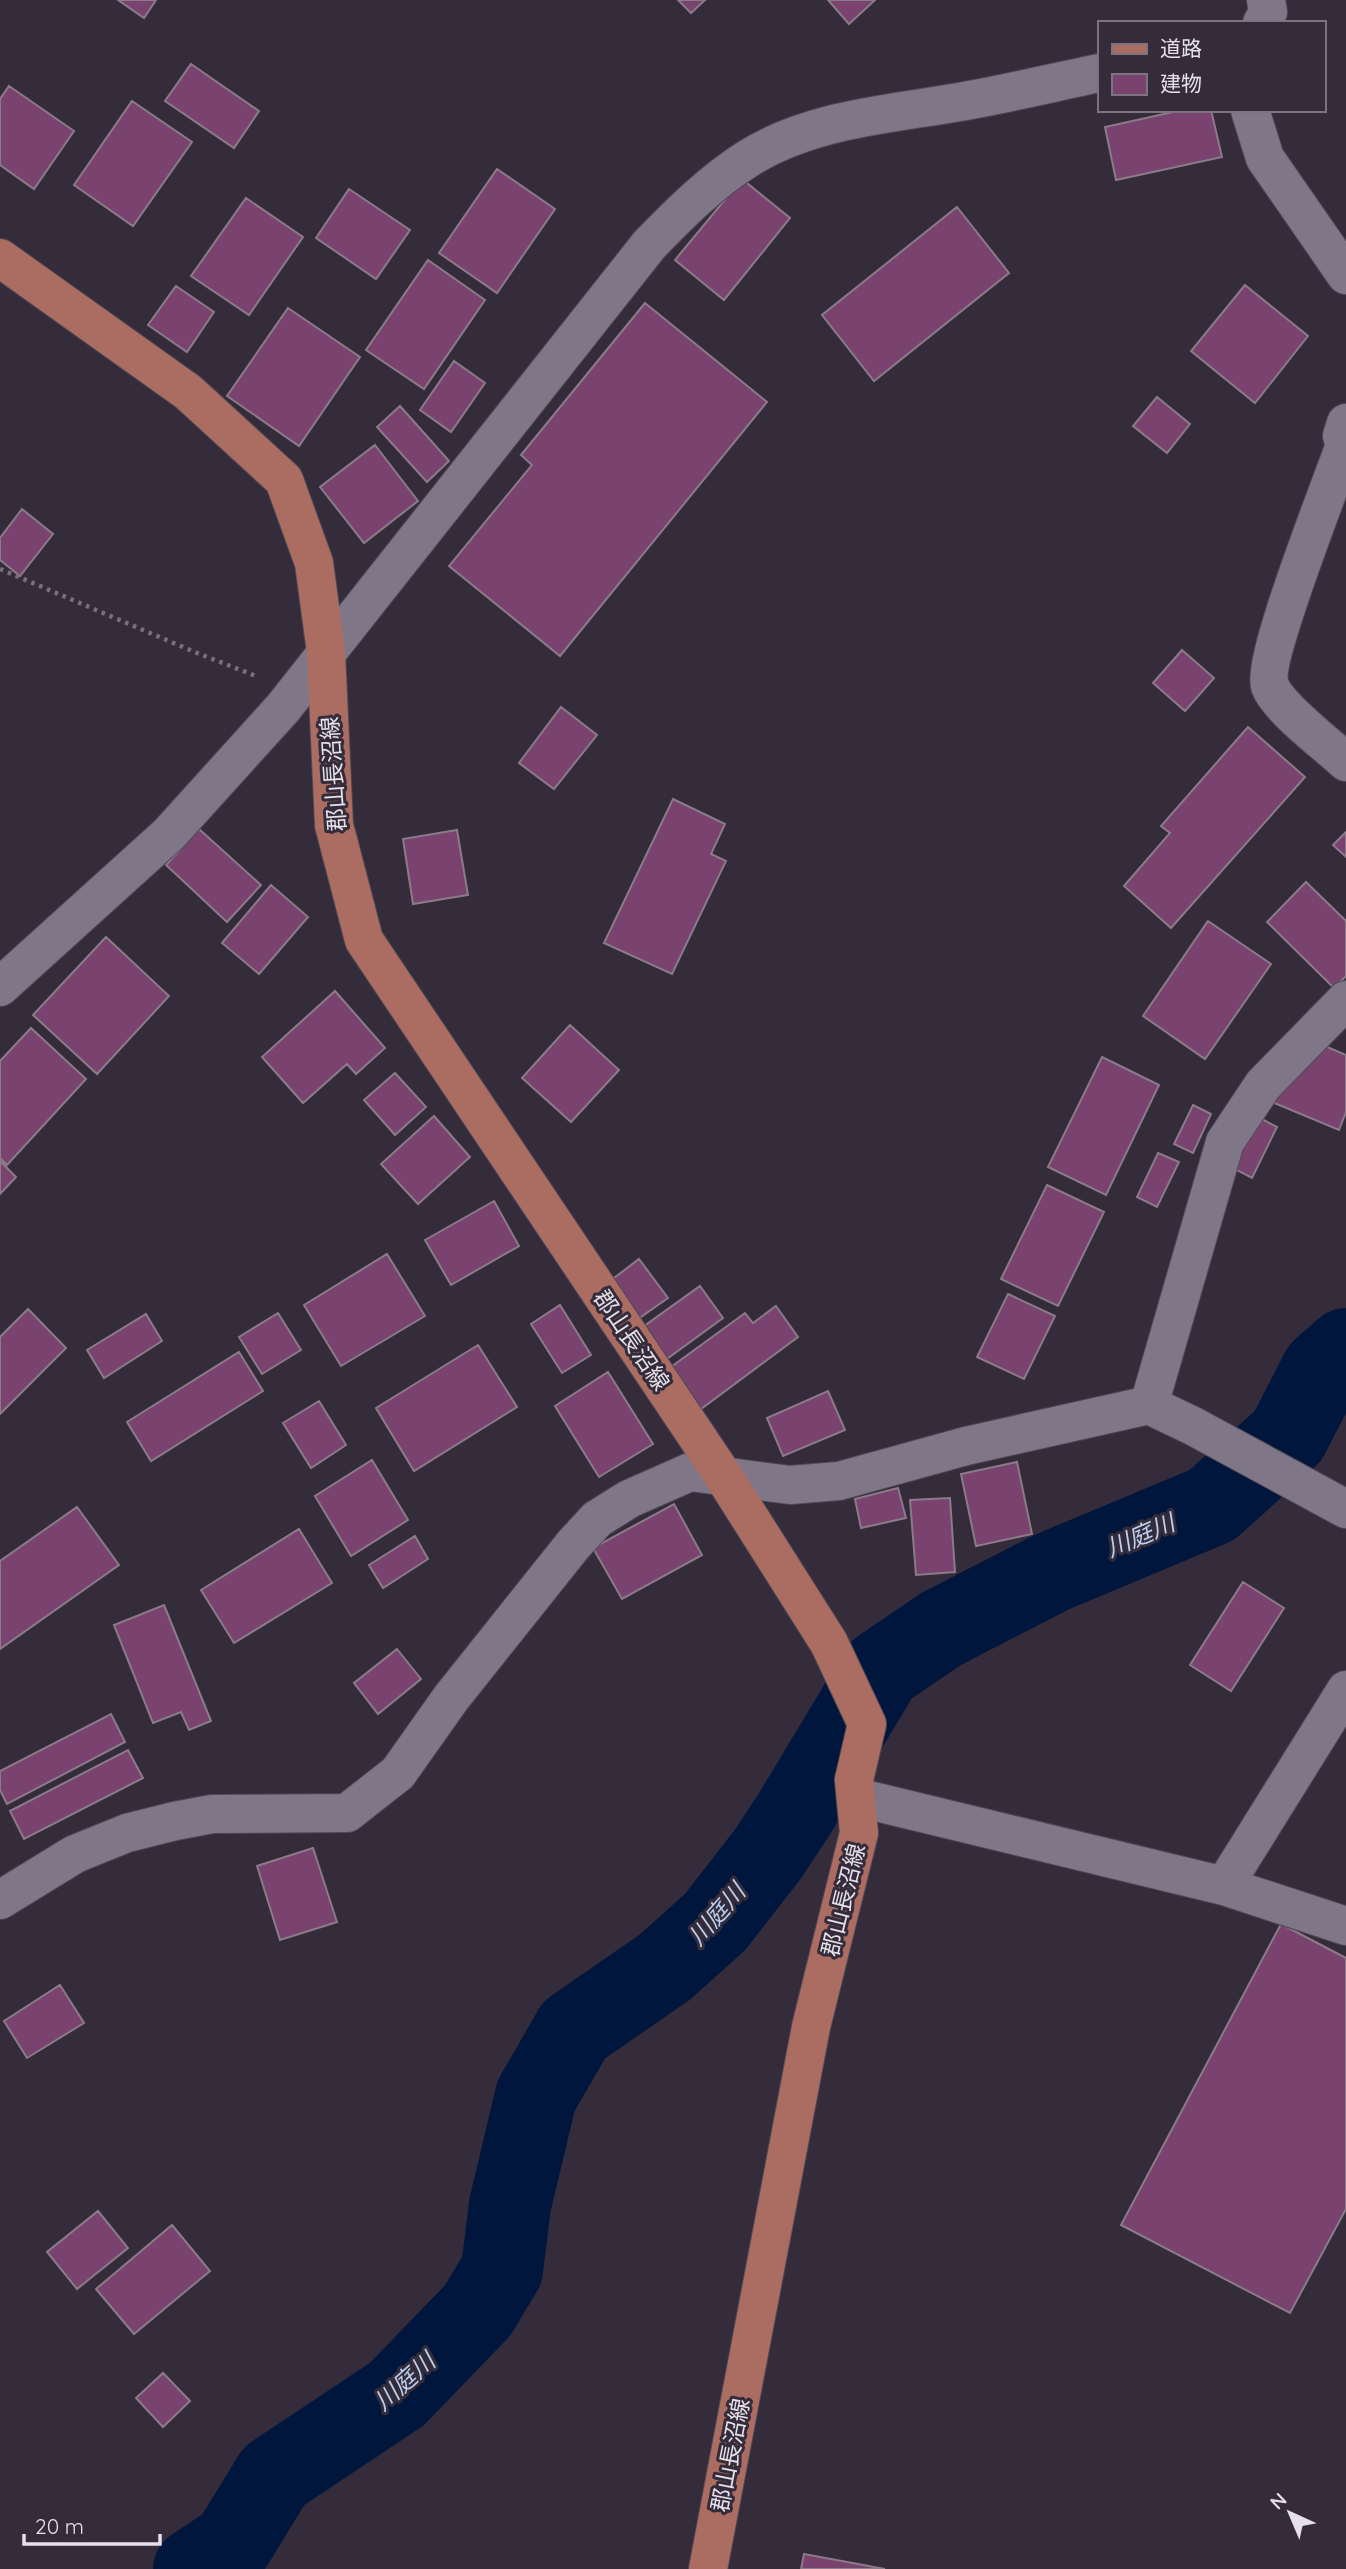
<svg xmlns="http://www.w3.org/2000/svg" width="1346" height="2569" font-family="Quicksand,'Noto Sans JP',sans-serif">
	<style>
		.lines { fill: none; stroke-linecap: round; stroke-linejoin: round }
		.river { stroke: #01163c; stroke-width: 82 }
		.building { fill: #79426f; stroke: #8b7b88; stroke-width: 2 }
		.minor-casing { stroke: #504955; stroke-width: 40 }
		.major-casing { stroke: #504955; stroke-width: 40 }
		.path { stroke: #78717d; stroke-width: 4.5; stroke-dasharray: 3.5 5; stroke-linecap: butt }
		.minor { stroke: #7f7787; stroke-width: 38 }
		.major { stroke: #ab6d62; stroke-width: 38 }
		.labels { text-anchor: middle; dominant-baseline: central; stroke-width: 6; stroke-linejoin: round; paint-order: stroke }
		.street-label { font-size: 23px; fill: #e5e0e9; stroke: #342c3a }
		.water-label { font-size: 24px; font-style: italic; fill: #bacff0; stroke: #342c3a }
	</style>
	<rect width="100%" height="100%" fill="#342c3a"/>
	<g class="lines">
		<!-- river -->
		<path class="river" d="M194,2569L233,2543L274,2476L397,2394L478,2310L502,2270L510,2205L536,2096L574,2030L665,1967L715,1922L768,1854L795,1813L881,1670L941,1629L1052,1572L1212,1505L1288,1436L1322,1370L1346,1349"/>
	</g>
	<!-- building -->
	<path class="building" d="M118,0H156L144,18Z
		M678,0H705L691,13Z
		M828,0H875L849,24Z
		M191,64L259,111L234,148L165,101Z
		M9,86L74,131L34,189L0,165V99Z
		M132,101L192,142L133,226L74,185Z
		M1182,110H1211L1222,157L1116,180L1105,127Z
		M497,169L555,209L497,293L439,253Z
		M742,179L790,218L724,300L675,260Z
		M349,189L410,230L376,279L316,238Z
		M246,198L303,237L249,315L191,276Z
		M957,207L1009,273L874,381L822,315Z
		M428,260L485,300L424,389L366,350Z
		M1245,285L1308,336L1255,403L1191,351Z
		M176,286L214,312L187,352L148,325Z
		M645,303L767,402L560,656L449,566L532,465L521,455Z
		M288,308L360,357L299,446L227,396Z
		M454,361L485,383L451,432L420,410Z
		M1157,397L1190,424L1167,453L1133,426Z
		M400,406L449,461L427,482L377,427Z
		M375,445L418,501L364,543L320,487Z
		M22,509L53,534L20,576L0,560V538Z
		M1182,650L1214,678L1185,711L1153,683Z
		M561,707L597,735L554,789L519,763Z
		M1248,727L1305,777L1171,928L1124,886L1170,833L1161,826Z
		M673,799L725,824L711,854L726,861L672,974L604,943Z
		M199,829L261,885L227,922L166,865Z
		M457,830L468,895L413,904L403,839Z
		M1346,832V857L1333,845Z
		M1306,882L1346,921V976L1334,988L1267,922Z
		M271,885L308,917L259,974L222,943Z
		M1208,921L1271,964L1205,1059L1143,1016Z
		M106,937L169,996L97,1074L33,1015Z
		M335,991L385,1048L356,1074L347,1064L303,1103L262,1057Z
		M570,1025L619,1070L571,1122L522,1078Z
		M31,1028L86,1079L7,1165L0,1158V1061Z
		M1318,1043L1346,1055V1112L1339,1130L1272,1102Z
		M1102,1057L1159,1085L1106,1195L1048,1167Z
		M395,1073L426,1107L395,1135L364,1100Z
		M1193,1105L1211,1114L1193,1153L1174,1144Z
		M434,1116L470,1157L418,1204L381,1164Z
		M1258,1117L1277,1127L1252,1178L1233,1168Z
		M1158,1153L1179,1162L1157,1207L1137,1197Z
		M0,1161L16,1177L0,1194Z
		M1047,1185L1104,1212L1058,1306L1001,1279Z
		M494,1201L519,1246L451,1285L425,1240Z
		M387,1254L425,1316L341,1366L304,1305Z
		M639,1259L668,1298L638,1319L610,1281Z
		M700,1286L723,1318L664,1361L640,1329Z
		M1008,1294L1055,1316L1024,1379L977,1357Z
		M560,1305L591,1355L562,1373L531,1324Z
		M776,1306L798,1337L701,1409L671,1367L745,1313L753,1323Z
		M28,1309L66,1348L0,1414V1337Z
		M278,1313L301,1350L262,1374L239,1337Z
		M146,1314L162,1341L104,1378L87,1350Z
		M478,1345L517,1407L414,1471L376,1408Z
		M239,1352L263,1391L151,1461L127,1422Z
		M608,1372L653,1444L599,1477L555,1406Z
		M828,1391L845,1430L783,1456L767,1418Z
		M319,1401L346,1445L311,1468L283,1423Z
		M372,1460L408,1520L351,1556L315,1496Z
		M1017,1462L1032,1534L976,1546L961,1474Z
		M898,1488L906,1518L861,1528L855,1499Z
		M950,1498L955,1572L916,1575L910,1500Z
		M674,1504L702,1555L622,1599L593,1548Z
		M77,1507L119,1565L0,1649V1561Z
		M299,1529L332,1583L234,1643L201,1590Z
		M415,1536L428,1559L383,1588L369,1565Z
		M1243,1582L1284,1608L1231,1691L1190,1665Z
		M164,1605L211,1721L189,1730L181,1712L153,1723L114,1625Z
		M397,1649L421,1679L378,1714L354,1683Z
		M111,1714L125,1742L7,1804L0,1790V1771Z
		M128,1750L143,1778L24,1839L10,1811Z
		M313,1848L337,1922L280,1940L257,1866Z
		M1281,1924L1346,1958V2209L1290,2313L1121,2225Z
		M60,1985L84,2023L27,2058L4,2021Z
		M98,2211L128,2248L77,2289L47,2252Z
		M172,2225L210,2271L134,2334L96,2289Z
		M163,2373L190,2401L163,2427L136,2398Z
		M804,2554L885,2569H801Z"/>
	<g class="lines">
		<!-- minor casing -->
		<g class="minor-casing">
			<path id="minor" d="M1262,23L1268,12L1266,0
				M1250,110L1265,158L1346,275
				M1346,423L1342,436L1345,445C1332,482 1261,660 1270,686C1279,709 1327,744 1346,762
				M0,987L169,834L283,708L649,245C680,213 711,182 749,158C810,120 884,115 953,103C1002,95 1051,83 1099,73
				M1149,1405L1225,1142L1263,1085L1346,1000
				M856,1797L1224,1886L1346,1926
				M1224,1886L1346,1690
				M0,1900L75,1854L127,1833L175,1821L212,1814L347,1813L398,1773L451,1698L573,1545L597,1519L629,1499L690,1472L790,1485L839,1481L966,1446L1149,1405L1193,1426L1346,1509"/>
		</g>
		<!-- major casing -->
		<g class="major-casing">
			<path id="major" d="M0,258L188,392L284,480L314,563L326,652L334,825L364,940L724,1477L829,1643L867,1724L854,1780L859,1833L811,2027L708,2569"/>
		</g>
		<!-- path -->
		<path class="path" d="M0,569L197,653L256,676"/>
		<!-- minor -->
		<use href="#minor" class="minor"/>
		<!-- major -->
		<use href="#major" class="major"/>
	</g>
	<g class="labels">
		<!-- street labels -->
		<g class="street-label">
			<text transform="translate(333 774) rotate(-94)">郡山長沼線</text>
			<text transform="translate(632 1340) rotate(56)">郡山長沼線</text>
			<text transform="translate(843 1900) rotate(-76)">郡山長沼線</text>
			<text transform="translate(730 2455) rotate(-79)">郡山長沼線</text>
		</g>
		<!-- water labels -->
		<g class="water-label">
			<text transform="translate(1140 1535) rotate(-23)">川庭川</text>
			<text transform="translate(716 1914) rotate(-49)">川庭川</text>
			<text transform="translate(404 2381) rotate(-42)">川庭川</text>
		</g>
	</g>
	<!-- legend -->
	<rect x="1098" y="21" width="228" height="91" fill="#342c3a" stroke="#7b7480" stroke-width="2"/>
	<rect x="1112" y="44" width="35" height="10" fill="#ab6d62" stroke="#7b7480" stroke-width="2"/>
	<text x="1160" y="56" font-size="21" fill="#e5e0e9">道路</text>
	<rect x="1112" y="74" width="35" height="21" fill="#79426f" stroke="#7b7480" stroke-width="2"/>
	<text x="1160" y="91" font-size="21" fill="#e5e0e9">建物</text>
	<!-- north arrow -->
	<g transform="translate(1290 2513) rotate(316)" stroke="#342c3a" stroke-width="5" paint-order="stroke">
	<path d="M0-5L12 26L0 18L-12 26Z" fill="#e5e0e9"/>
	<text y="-10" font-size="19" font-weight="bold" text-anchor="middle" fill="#e5e0e9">N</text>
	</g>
	<!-- scale -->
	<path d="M24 2534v10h136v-10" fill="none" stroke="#e5e0e9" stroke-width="3.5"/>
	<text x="35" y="2534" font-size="21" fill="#e5e0e9" stroke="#342c3a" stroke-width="5" paint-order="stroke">20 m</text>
</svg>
